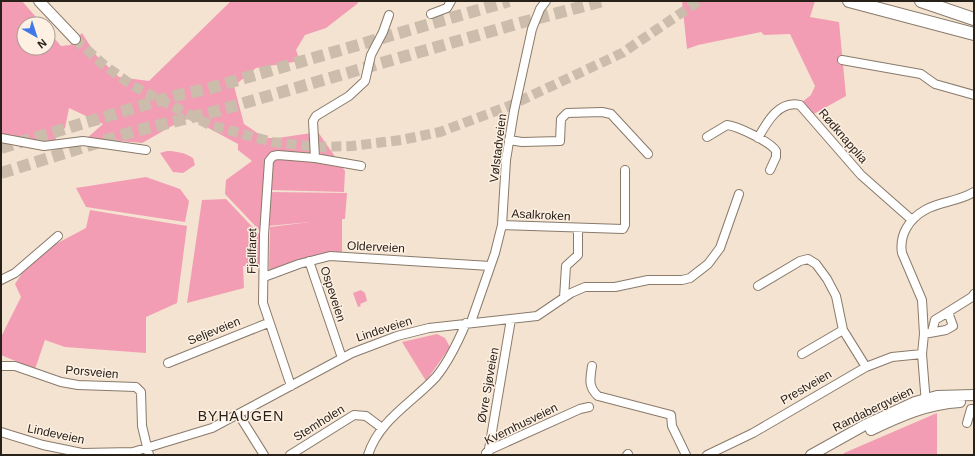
<svg xmlns="http://www.w3.org/2000/svg" width="975" height="456" font-family="Arial,sans-serif">
	<style>
		.green { fill: #f29db3 }
		.lines { fill: none; stroke-linecap: round; stroke-linejoin: round }
		.major-tunnel { stroke: #cbbcac; stroke-width: 10; stroke-dasharray: 10 5; stroke-linecap: butt }
		.highway-tunnel { stroke: #cbbcac; stroke-width: 12; stroke-dasharray: 12 6; stroke-linecap: butt }
		.minor-casing { stroke: #897a6a; stroke-width: 10 }
		.major-casing { stroke: #897a6a; stroke-width: 12 }
		.highway-casing { stroke: #897a6a; stroke-width: 14 }
		.minor { stroke: #fff; stroke-width: 8 }
		.major { stroke: #fff; stroke-width: 10 }
		.highway { stroke: #fff; stroke-width: 12 }
		.labels { text-anchor: middle; dominant-baseline: central; stroke-width: 3; stroke-linejoin: round; paint-order: stroke }
		.street-label { font-size: 12px; fill: #27211a; stroke: #fef0e2 }
		.quarter-label { font-size: 14px; letter-spacing: 1px; fill: #27211a; stroke: #fef0e2 }
	</style>
	<rect width="100%" height="100%" fill="#f4e3d1"/>
	<!-- green -->
	<path class="green" d="M1,1H22L42,24H24V48H48V31L61,46L70,45L82,33L96,55L119,77L149,81L231,1H359L357,4L326,28L305,35L296,50L300,61L256,68L234,86L244,124L265,138H278L318,132L345,171L344,192L269,190L270,192L347,193L345,219H342V252L269,270L270,227L310,222L268,226L261,232L225,194L226,180L252,161L238,150V144L190,118L172,126L142,143L87,138L103,124L69,108L65,128L57,134L55,143L1,136Z
		M682,1H815L810,17L839,22L846,96L812,115L801,103L811,95L815,86L790,34L764,35L761,32L698,45L687,49Z
		M167,151C177,151 185,153 193,158L195,165L183,173L173,172L160,153Z
		M146,177L180,189L189,201L185,222L86,207L76,188Z
		M226,199L260,235L261,267L243,266L244,288L187,303L202,200Z
		M90,210L187,226L177,303L146,317V353L65,347L45,340L35,369L1,355V337L21,297L15,284L33,256L86,228Z
		M361,290L365,293L367,301L360,304L361,306L358,307L353,293Z
		M437,334L445,338L450,347L426,381L402,342Z
		M937,413V455H843L844,453Z"/>
	<g class="lines">
		<!-- major-tunnel -->
		<path class="major-tunnel" d="M75,39L104,65L133,86L210,125L272,142L319,147L352,146L401,140L440,132L509,106L622,53L699,1"/>
		<!-- highway-tunnel -->
		<path class="highway-tunnel" d="M1,148L174,96L207,89L509,1
			M1,173L135,131L213,112L516,24L603,1"/>
		<!-- minor casing -->
		<g class="minor-casing">
			<path id="minor" d="M431,14L447,8L451,1
				M842,60L921,74L935,84L974,95
				M707,137L727,125C737,126 771,142 776,151V157L770,170
				M1,138L44,146L83,141L146,150
				M758,138C767,122 779,100 800,105L861,175L912,220
				M509,140L522,142L560,141L561,119L567,113L602,112L611,114L648,154
				M315,158L361,166
				M502,225L623,229L625,225V170
				M309,261L342,358
				M264,277L299,264L330,256L490,266
				M1,280L15,273L58,236
				M758,286L800,261L808,259L816,264L827,279L836,296L843,330L866,367
				M564,298L566,266L578,255V229
				M471,322L495,253L502,225L506,160L514,111L532,29L540,9L546,1
				M932,332L935,320L948,312
				M924,334L946,330L953,326L948,312L972,297L974,294
				M802,354L843,330
				M168,363L268,323
				M1,366H15L61,382L78,385L136,387L141,392L142,426L149,455
				M592,366C590,379 588,387 598,396L671,415L672,426L686,455
				M291,386L263,303L264,235L269,161L273,156L278,155L315,158L313,121L316,116L349,96L365,81L371,55L383,32L389,15
				M926,404L922,354L924,334L922,300L902,253C899,235 909,219 925,210C940,201 958,202 974,192
				M239,415L264,455
				M967,423L971,409H974
				M1,432L43,445L82,453L133,452L212,428L352,353L397,336L429,328L537,316L571,293L585,287H615L648,280H682L690,278L708,264L720,248L739,194
				M486,453L489,450L580,409L589,407
				M290,455L354,415L366,416L382,428
				M368,455C379,420 412,403 436,377C449,361 458,342 466,323
				M488,455L511,319
				M627,455L628,454
				M707,455L753,433L866,367L892,357L922,354"/>
		</g>
		<!-- major casing -->
		<g class="major-casing">
			<path id="major" d="M39,1L75,39
				M871,430C900,416 927,404 960,402
				M811,455L865,425L915,402L937,396L974,395"/>
		</g>
		<!-- highway casing -->
		<g class="highway-casing">
			<path id="highway" d="M849,1L974,34
				M921,1L974,19"/>
		</g>
		<!-- minor -->
		<use href="#minor" class="minor"/>
		<!-- major -->
		<use href="#major" class="major"/>
		<!-- highway -->
		<use href="#highway" class="highway"/>
	</g>
	<g class="labels">
		<!-- street labels -->
		<g class="street-label">
			<text transform="translate(843 136) rotate(49)">Rødknapplia</text>
			<text transform="translate(498 148) rotate(-83)">Vølstadveien</text>
			<text transform="translate(541 215) rotate(3)">Asalkroken</text>
			<text transform="translate(376 247) rotate(3)">Olderveien</text>
			<text transform="translate(252 251) rotate(-89)">Fjellfaret</text>
			<text transform="translate(333 294) rotate(72)">Ospeveien</text>
			<text transform="translate(384 329) rotate(-18)">Lindeveien</text>
			<text transform="translate(214 331) rotate(-22)">Seljeveien</text>
			<text transform="translate(92 372) rotate(5)">Porsveien</text>
			<text transform="translate(488 385) rotate(-80)">Øvre Sjøveien</text>
			<text transform="translate(806 387) rotate(-30)">Prestveien</text>
			<text transform="translate(873 409) rotate(-26)">Randabergveien</text>
			<text transform="translate(319 423) rotate(-32)">Stemholen</text>
			<text transform="translate(521 424) rotate(-26)">Kvernhusveien</text>
			<text transform="translate(56 434) rotate(12)">Lindeveien</text>
		</g>
		<!-- quarter labels -->
		<g class="quarter-label">
			<text x="241" y="416">BYHAUGEN</text>
		</g>
	</g>
	<!-- border -->
	<rect width="975" height="456" fill="none" stroke="#27211a" stroke-width="4"/>
	<!-- north arrow -->
	<g transform="translate(36 36) rotate(141)"><circle r="19" fill="#fef0e2" stroke="#a89d92"/>
	<path d="M0-3L7 15L0 10L-7 15Z" fill="#4078e8"/>
	<text y="-6" font-size="11" font-weight="bold" text-anchor="middle" fill="#27211a">N</text>
	</g>
</svg>
